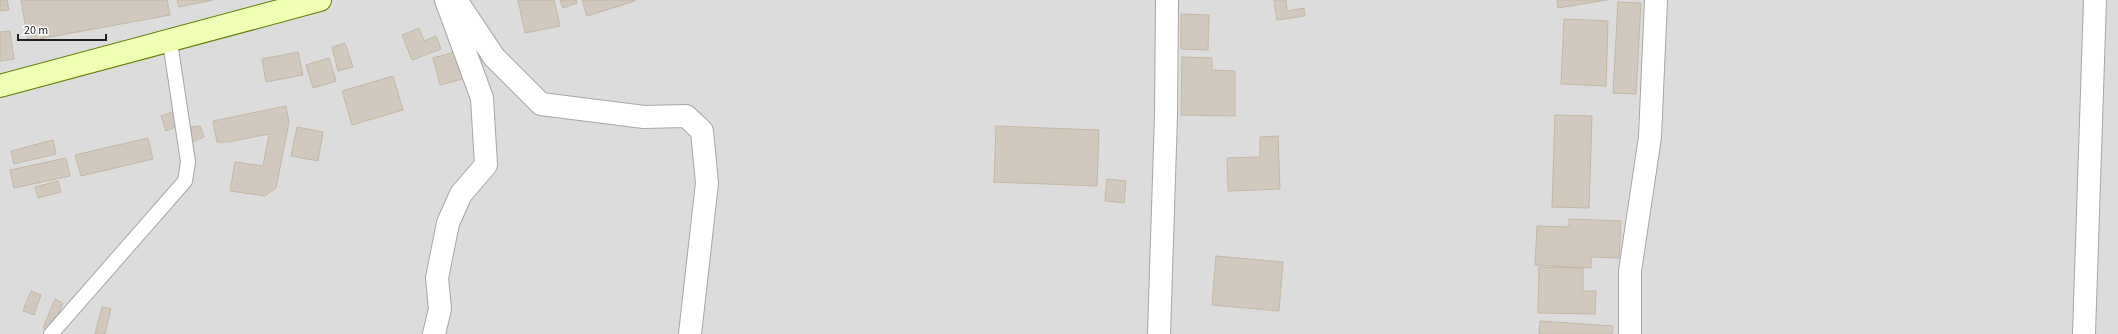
<svg xmlns="http://www.w3.org/2000/svg" width="2118" height="334" font-family="'Source Sans 3',sans-serif">
	<style>
		.residential { fill: #dddcdc }
		.building { fill: #d1c9bd; stroke: #c4b7a5 }
		.lines { fill: none; stroke-linecap: round; stroke-linejoin: round }
		.lane-casing { stroke: #a6a6a6; stroke-width: 16 }
		.street-casing { stroke: #a6a6a6; stroke-width: 24 }
		.secondary-casing { stroke: #5c7c00; stroke-width: 24 }
		.lane { stroke: #fff; stroke-width: 14 }
		.street { stroke: #fff; stroke-width: 22 }
		.secondary { stroke: #f0ffb4; stroke-width: 22 }
	</style>
	<rect width="100%" height="100%" fill="#f1eee4"/>
	<!-- residential -->
	<path class="residential" d="M0,0H2118V334H0Z"/>
	<!-- building -->
	<path class="building" d="M0,0H7L9,10L0,11Z
		M21,0H167L170,15L28,41Z
		M177,0H213L179,7Z
		M518,0H554L560,26L525,33Z
		M560,0H576L577,3L563,8Z
		M582,0H635V1L587,16Z
		M1274,0H1286L1287,11L1304,8L1305,16L1277,20Z
		M1557,0H1607L1558,8Z
		M1618,2L1641,3L1636,94L1613,93Z
		M1181,14L1209,15L1208,50L1181,49Z
		M1564,19L1608,21L1606,86L1561,84Z
		M419,28L424,41L436,36L441,49L412,60L402,35Z
		M10,31L14,59L0,61V32Z
		M345,43L353,67L338,71L332,47Z
		M458,51L466,78L440,85L433,58Z
		M298,52L303,75L266,82L262,59Z
		M1182,57L1212,58V70L1235,71V116L1181,115Z
		M329,58L336,81L313,88L306,65Z
		M393,76L403,110L352,125L342,91Z
		M286,106L289,122L276,188L265,196L230,191L235,162L263,166L269,134L228,142H217L213,121Z
		M172,112L177,126L166,131L161,116Z
		M1555,115L1592,116L1589,208L1552,207Z
		M200,126L204,137L192,142L191,127Z
		M996,126L1099,130L1097,186L994,182Z
		M297,127L323,132L318,161L291,156Z
		M1278,136L1280,189L1228,191L1227,158L1260,157V137Z
		M148,138L153,159L81,176L75,155Z
		M53,140L56,154L14,164L11,151Z
		M66,158L70,176L14,188L10,170Z
		M1107,179L1126,181L1124,203L1105,201Z
		M58,181L61,192L38,198L35,187Z
		M1569,219L1621,221L1619,258L1591,257V268L1535,265L1537,226L1569,227Z
		M1216,256L1283,262L1279,311L1212,305Z
		M1539,267L1583,268V291H1596L1595,314L1538,313Z
		M31,291L41,295L34,315L23,311Z
		M55,299L63,303L51,331L43,328Z
		M102,307L111,309L105,334H95Z
		M1540,321L1613,326L1612,334H1539Z"/>
	<g class="lines">
		<!-- lane casing -->
		<g class="lane-casing">
			<path id="lane" d="M51,334L185,181L188,162L170,42"/>
		</g>
		<!-- street casing -->
		<g class="street-casing">
			<path id="street" d="M456,0L494,57L541,104L644,117L686,116L702,131L707,183L690,334
				M434,334L440,309L437,278L448,223L461,194L486,165L482,98L446,0
				M1159,334L1166,115L1167,0
				M1630,334V271L1650,137L1656,0
				M2084,334L2095,0"/>
		</g>
		<!-- secondary casing -->
		<g class="secondary-casing">
			<path id="secondary" d="M0,86L320,0"/>
		</g>
		<!-- lane -->
		<use href="#lane" class="lane"/>
		<!-- street -->
		<use href="#street" class="street"/>
		<!-- secondary -->
		<use href="#secondary" class="secondary"/>
	</g>
	<!-- scale -->
	<path d="M18 34v6h88v-6" fill="none" stroke="#1f1f1f" stroke-width="2"/>
	<text x="24" y="34" font-size="12" fill="#1f1f1f" stroke="#ffffff" stroke-width="3" paint-order="stroke">20 m</text>
</svg>
